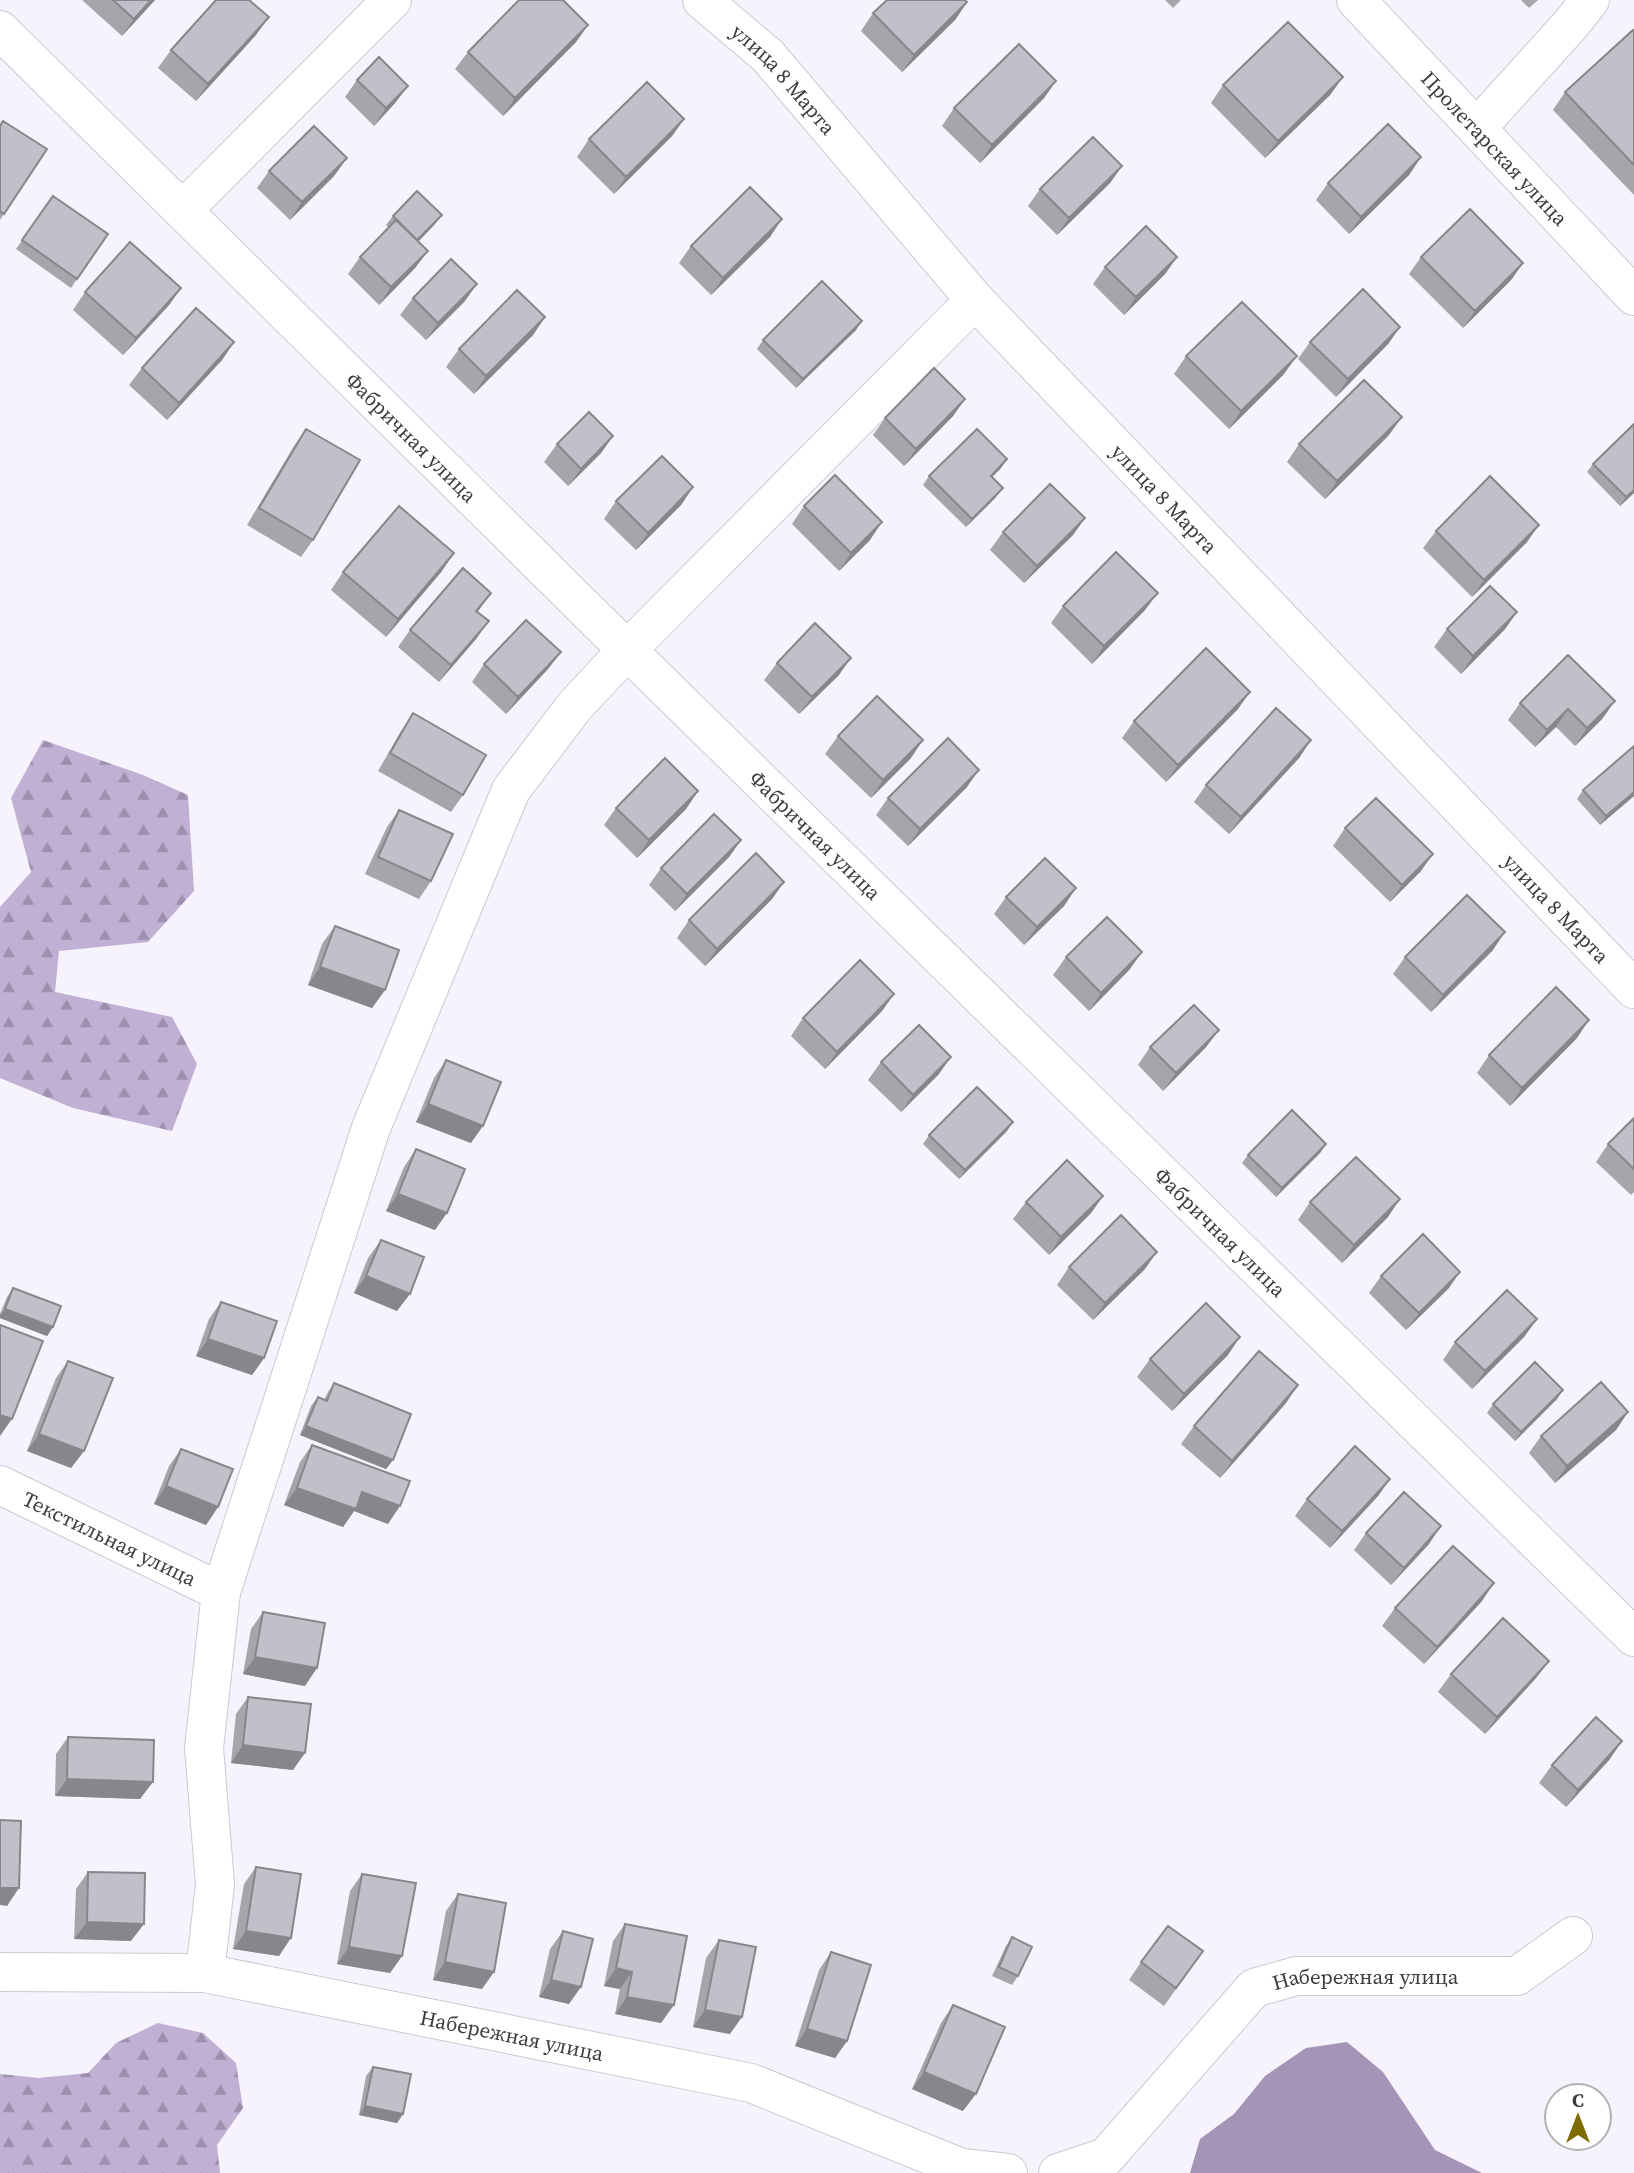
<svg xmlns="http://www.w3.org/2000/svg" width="1634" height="2173" font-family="'Source Serif 4',serif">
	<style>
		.forest { fill: url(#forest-firs) }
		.water { fill: #a494b6 }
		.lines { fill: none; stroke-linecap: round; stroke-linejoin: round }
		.minor-casing { stroke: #ccc8d1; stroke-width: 40 }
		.minor { stroke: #fff; stroke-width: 38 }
		.wall { fill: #a8a4ac }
		.shaded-wall { fill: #88868c }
		.building { fill: #c3bfc8; stroke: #88868c; stroke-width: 2 }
		.labels { text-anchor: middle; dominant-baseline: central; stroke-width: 6; stroke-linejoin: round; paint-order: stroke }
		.street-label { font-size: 21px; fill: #3e3c40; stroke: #fff }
	</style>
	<defs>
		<pattern id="forest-firs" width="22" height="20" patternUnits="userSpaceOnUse" patternTransform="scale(1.75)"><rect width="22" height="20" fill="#c0b0d3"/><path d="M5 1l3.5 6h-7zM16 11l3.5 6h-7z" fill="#9d90ad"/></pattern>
	</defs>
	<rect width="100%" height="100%" fill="#f7f3fd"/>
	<!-- forest -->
	<path class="forest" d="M43,740L143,775L188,795L194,891L148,942L59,951L55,992L172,1017L197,1064L172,1131L73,1108L0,1078V907L31,872L11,798Z
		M158,2023L203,2033L236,2063L243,2108L217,2145L220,2173H0V2074L39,2078L88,2073L116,2043Z"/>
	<!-- water -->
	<path class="water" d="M1347,2042L1383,2072L1435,2150L1482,2173H1190L1200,2139L1234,2114L1265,2076L1306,2048Z"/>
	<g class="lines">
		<!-- minor casing -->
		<g class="minor-casing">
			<g id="minor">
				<path id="s1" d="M702,0L768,56L975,300L1634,989"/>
				<path id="s2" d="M1356,0L1634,296"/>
				<path id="s3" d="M0,30L627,650L1634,1637"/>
				<path d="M1477,128L1571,24L1590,0"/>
				<path d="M183,210L392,0"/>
				<path id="s4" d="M0,1485L221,1592"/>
				<path id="s5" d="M0,1972L205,1973L751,2083L962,2168L1008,2173"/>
				<path d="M205,1973L215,1884L204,1748L221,1592L371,1128L511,790L574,707L627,650L975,300"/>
				<path id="s6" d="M1058,2173L1106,2157L1254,1988L1296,1976H1517L1573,1936"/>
			</g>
		</g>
		<!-- minor -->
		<use href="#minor" class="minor"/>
	</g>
	<!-- wall -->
	<path class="wall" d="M82,0H155L122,36Z
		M1165,0H1181L1173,8Z
		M1521,0H1538L1529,8Z
		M967,2L955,20L902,72L861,31L873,13Z
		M588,25L576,42L503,116L455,69L468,52Z
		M1634,31V195L1553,110L1565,92Z
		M256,35L196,101L158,68L171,50Z
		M1343,77L1330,95L1265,158L1211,103L1223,85Z
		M357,80L408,86L395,103L374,126L345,97Z
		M1056,81L1044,98L980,163L942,126L954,108Z
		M684,119L672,136L614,194L577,157L589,139Z
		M0,126L47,149L0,220Z
		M1421,157L1409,175L1349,234L1316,200L1328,183Z
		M347,158L334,176L290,220L257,188L269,171Z
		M1122,166L1110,183L1057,235L1028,206L1040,189Z
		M53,196L108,234L71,288L16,249Z
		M393,216L435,224L418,242L428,251L415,268L379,305L348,274L360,257L389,228L386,225Z
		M770,237L711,295L679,263L691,246Z
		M1177,257L1165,274L1124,315L1093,284L1105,267Z
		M1421,257L1523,263L1511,280L1463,328L1409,274Z
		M181,288L169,305L123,355L73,310L85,292Z
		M413,298L465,301L426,340L400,315Z
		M545,317L533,335L474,394L446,367L459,349Z
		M1400,327L1388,344L1336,397L1298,359L1310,342Z
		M856,330L796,388L757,349L763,340Z
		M234,342L222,360L167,420L129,385L142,368Z
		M1186,356L1284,374L1229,429L1174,374Z
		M965,399L953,416L904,466L873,435L885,418Z
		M306,429L313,540L301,557L247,525L294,446Z
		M1389,435L1325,499L1287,462L1299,444Z
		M613,436L601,453L568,486L544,462L557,444Z
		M1007,459L1001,468L992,477L996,497L966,527L923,485L929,476Z
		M1593,464L1634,493L1620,506L1587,472Z
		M693,487L681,505L636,550L604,519L616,501Z
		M804,506L870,540L839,571L792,524Z
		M1085,518L1073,535L1024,583L990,550L1003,532Z
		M1436,531L1527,542L1472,597L1423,548Z
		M442,571L386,637L331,590L343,572Z
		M1063,606L1145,610L1092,664L1051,623Z
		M477,612L476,639L439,682L398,647L410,630Z
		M1517,612L1505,629L1461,674L1434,647L1447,629Z
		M561,652L548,669L506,714L472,682L484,664Z
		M777,663L839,675L799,714L764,680Z
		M1615,701L1602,719L1575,746L1556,727L1535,747L1508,720L1520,703Z
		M1238,709L1166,782L1122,738L1134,721Z
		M413,713L463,795L451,812L378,771L401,731Z
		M838,736L911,758L871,798L825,754Z
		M1311,740L1299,758L1229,834L1194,802L1206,785Z
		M967,787L908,846L876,815L888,798Z
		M1583,790L1634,796L1600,825L1577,799Z
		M698,791L686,809L637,858L604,825L616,808Z
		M399,810L431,881L419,899L365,874L387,827Z
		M1345,828L1421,871L1390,902L1333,846Z
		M741,840L729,857L675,911L649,885L661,868Z
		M784,882L772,899L705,966L677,938L689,920Z
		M1076,888L1064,906L1024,945L994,914L1006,897Z
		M335,926L385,990L372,1008L308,985L322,944Z
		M1493,950L1431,1012L1393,974L1405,957Z
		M1066,957L1130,969L1089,1011L1053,975Z
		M894,994L882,1011L825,1069L791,1036L803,1018Z
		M1219,1030L1206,1047L1163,1091L1138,1065L1150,1047Z
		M1577,1038L1510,1106L1477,1073L1489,1055Z
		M446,1060L471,1143L416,1122L434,1078Z
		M881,1062L939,1074L901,1112L868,1080Z
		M1634,1118V1192L1631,1195L1596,1162L1608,1144Z
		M1007,1131L959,1179L923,1144L929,1135Z
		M1326,1144L1320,1153L1276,1197L1242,1163L1248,1155Z
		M416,1149L435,1230L386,1211L404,1167Z
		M1103,1196L1091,1213L1049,1255L1013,1219L1026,1202Z
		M1310,1202L1388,1217L1342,1263L1298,1220Z
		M381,1240L397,1311L354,1293L368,1258Z
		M1069,1267L1145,1269L1093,1320L1057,1285Z
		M1460,1272L1448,1289L1406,1330L1369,1293L1381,1276Z
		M13,1288L53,1327L47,1336L0,1318V1314L7,1297Z
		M221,1302L264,1358L252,1375L196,1356L209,1319Z
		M1537,1319L1524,1337L1472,1389L1443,1360L1455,1342Z
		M1228,1355L1172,1411L1137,1377L1150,1359Z
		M68,1361L84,1451L71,1468L27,1451L56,1378Z
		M334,1383L393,1460L386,1469L300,1435L311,1406L318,1397L324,1400L328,1392Z
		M1557,1399L1515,1441L1487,1413L1493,1404Z
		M1286,1403L1220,1478L1181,1444L1194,1426Z
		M1628,1412L1616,1430L1555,1483L1529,1453L1541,1436Z
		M312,1445L388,1524L354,1511L343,1527L284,1505L300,1462Z
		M181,1449L218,1507L206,1525L154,1504L169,1466Z
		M1390,1479L1378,1496L1330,1548L1295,1516L1307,1499Z
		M1366,1533L1429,1544L1391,1585L1354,1550Z
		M1482,1601L1424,1664L1382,1626L1395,1608Z
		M263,1612L305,1686L243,1674L251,1629Z
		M1549,1661L1536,1678L1485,1734L1438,1692L1451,1674Z
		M248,1697L293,1770L231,1763L236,1714Z
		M68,1737L140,1799L55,1796L56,1754Z
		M1610,1759L1566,1807L1539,1783L1552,1765Z
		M256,1867L279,1956L233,1949L244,1884Z
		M88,1872L131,1941L74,1939L76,1889Z
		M362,1874L402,1956L390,1973L337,1964L350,1891Z
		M458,1894L482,1989L433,1980L446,1911Z
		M625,1924L661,2023L615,2014L620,1989L604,1986L613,1941Z
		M563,1931L569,2004L539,1997L550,1949Z
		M1012,1937L1018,1976L1012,1985L992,1976L1006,1946Z
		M719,1940L730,2034L693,2027L706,1958Z
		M1203,1951L1164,2006L1129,1980L1141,1962Z
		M831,1952L847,2041L835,2058L795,2046L819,1970Z
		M953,2005L963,2111L912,2089L941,2023Z
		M373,2067L403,2114L397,2123L359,2115L366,2076Z"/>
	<!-- shaded-wall -->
	<path class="shaded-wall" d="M151,0H155L122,36L134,19Z
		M967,2L955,20L902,72L914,55Z
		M269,17L256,35L196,101L208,84Z
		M588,25L576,42L503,116L515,98Z
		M1343,77L1330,95L1265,158L1278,141Z
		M1056,81L1044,98L980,163L992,145Z
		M408,86L395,103L374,126L386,108Z
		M684,119L672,136L614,194L626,177Z
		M1421,157L1409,175L1349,234L1361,217Z
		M347,158L334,176L290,220L302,202Z
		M1122,166L1110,183L1057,235L1069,218Z
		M442,215L435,224L411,249L417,240Z
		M782,219L770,237L711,295L723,278Z
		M428,251L415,268L379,305L391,287Z
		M1177,257L1165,274L1124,315L1136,297Z
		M1523,263L1511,280L1463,328L1475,311Z
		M477,284L465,301L426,340L438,323Z
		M181,288L169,305L123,355L136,338Z
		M545,317L533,335L474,394L486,376Z
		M862,321L856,330L796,388L803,379Z
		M1400,327L1388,344L1336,397L1348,379Z
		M234,342L222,360L167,420L179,403Z
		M1297,356L1284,374L1229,429L1241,411Z
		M965,399L953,416L904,466L916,449Z
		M1402,417L1389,435L1325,499L1337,481Z
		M613,436L601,453L568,486L581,469Z
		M1007,459L1001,468L984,485L991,476Z
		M693,487L681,505L636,550L648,533Z
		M1003,488L996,497L966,527L972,519Z
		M1634,490V493L1620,506L1626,497Z
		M1085,518L1073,535L1024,583L1037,566Z
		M882,522L870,540L839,571L851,553Z
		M1539,525L1527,542L1472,597L1484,580Z
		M454,553L442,571L386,637L398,619Z
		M491,593L479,610L464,628L476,611Z
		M1158,593L1145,610L1092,664L1104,646Z
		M1517,612L1505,629L1461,674L1473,656Z
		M489,621L476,639L439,682L451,665Z
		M561,652L548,669L506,714L518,697Z
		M851,658L839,675L799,714L812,697Z
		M1250,692L1238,709L1166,782L1178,765Z
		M1615,701L1602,719L1575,746L1587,728Z
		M1568,709L1556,727L1535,747L1547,730Z
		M923,740L911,758L871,798L883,780Z
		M1311,740L1299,758L1229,834L1241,817Z
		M979,770L967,787L908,846L920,829Z
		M698,791L686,809L637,858L649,840Z
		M1634,792V796L1600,825L1606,816Z
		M741,840L729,857L675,911L687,894Z
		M1433,854L1421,871L1390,902L1402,885Z
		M784,882L772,899L705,966L717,949Z
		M1076,888L1064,906L1024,945L1037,927Z
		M1505,932L1493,950L1431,1012L1443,995Z
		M1142,952L1130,969L1089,1011L1101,993Z
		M320,967L385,990L372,1008L308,985Z
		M894,994L882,1011L825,1069L837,1052Z
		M1589,1020L1577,1038L1510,1106L1522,1088Z
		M1219,1030L1206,1047L1163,1091L1176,1073Z
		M951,1057L939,1074L901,1112L913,1095Z
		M428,1104L483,1126L471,1143L416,1122Z
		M1013,1122L1007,1131L959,1179L965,1170Z
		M1326,1144L1320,1153L1276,1197L1282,1188Z
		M398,1194L447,1213L435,1230L386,1211Z
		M1103,1196L1091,1213L1049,1255L1061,1237Z
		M1400,1199L1388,1217L1342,1263L1354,1245Z
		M1157,1252L1145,1269L1093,1320L1105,1303Z
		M1460,1272L1448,1289L1406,1330L1419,1313Z
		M366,1276L410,1294L397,1311L354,1293Z
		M5,1309L53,1327L47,1336L0,1318V1315Z
		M1537,1319L1524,1337L1472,1389L1485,1371Z
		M1240,1337L1228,1355L1172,1411L1184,1394Z
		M208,1339L264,1358L252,1375L196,1356Z
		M1298,1385L1286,1403L1220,1478L1232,1461Z
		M1563,1390L1557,1399L1515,1441L1521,1432Z
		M1628,1412L1616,1430L1555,1483L1567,1466Z
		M0,1415L12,1419L0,1436Z
		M306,1426L393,1460L386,1469L300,1435Z
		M39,1434L84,1451L71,1468L27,1451Z
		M1390,1479L1378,1496L1330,1548L1342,1531Z
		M166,1486L218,1507L206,1525L154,1504Z
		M297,1488L362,1492L400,1506L388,1524L354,1511L343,1527L284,1505Z
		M1441,1526L1429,1544L1391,1585L1404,1568Z
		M1494,1583L1482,1601L1424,1664L1437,1647Z
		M255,1657L317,1668L305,1686L243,1674Z
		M1549,1661L1536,1678L1485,1734L1497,1717Z
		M1622,1741L1610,1759L1566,1807L1578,1790Z
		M243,1745L305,1753L293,1770L231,1763Z
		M67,1779L153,1782L140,1799L55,1796Z
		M0,1888H19L7,1906L0,1905Z
		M87,1922L144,1924L131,1941L74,1939Z
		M246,1931L291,1938L279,1956L233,1949Z
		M349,1947L402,1956L390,1973L337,1964Z
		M445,1962L494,1972L482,1989L433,1980Z
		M616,1968L632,1972L620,1989L604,1986Z
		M551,1980L581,1987L569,2004L539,1997Z
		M627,1997L674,2005L661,2023L615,2014Z
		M705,2010L742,2017L730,2034L693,2027Z
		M807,2029L847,2041L835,2058L795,2046Z
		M924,2072L976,2094L963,2111L912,2089Z
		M365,2106L403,2114L397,2123L359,2115Z"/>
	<!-- building -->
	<path class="building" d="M113,0H151L134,19Z
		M216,0H249L269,17L208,84L171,50Z
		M519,0H563L588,25L515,98L468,52Z
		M887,0H964L967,2L914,55L873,13Z
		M1288,22L1343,77L1278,141L1223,85Z
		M1633,30L1634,31V165L1565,92Z
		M1019,44L1056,81L992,145L954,108Z
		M379,57L408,86L386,108L357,80Z
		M647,82L684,119L626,177L589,139Z
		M3,121L47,149L4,214L0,211V126Z
		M1388,124L1421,157L1361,217L1328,183Z
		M314,126L347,158L302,202L269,171Z
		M1093,137L1122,166L1069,218L1040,189Z
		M750,187L782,219L723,278L691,246Z
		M417,191L442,215L417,240L393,216Z
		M53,196L108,234L77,279L22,240Z
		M1470,209L1523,263L1475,311L1421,257Z
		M396,220L428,251L391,287L360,257Z
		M1146,226L1177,257L1136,297L1105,267Z
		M130,242L181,288L136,338L85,292Z
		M451,259L477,284L438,323L413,298Z
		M822,281L862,321L803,379L763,340Z
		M1363,289L1400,327L1348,379L1310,342Z
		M517,290L545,317L486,376L459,349Z
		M1242,302L1297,356L1241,411L1186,356Z
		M196,308L234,342L179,403L142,368Z
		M934,368L965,399L916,449L885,418Z
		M1364,380L1402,417L1337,481L1299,444Z
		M589,412L613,436L581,469L557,444Z
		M1634,424V490L1626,497L1593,464Z
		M306,429L360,460L313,540L259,508Z
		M977,429L1007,459L991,476L1003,488L972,519L929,476Z
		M662,456L693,487L648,533L616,501Z
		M835,475L882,522L851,553L804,506Z
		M1490,476L1539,525L1484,580L1436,531Z
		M1050,484L1085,518L1037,566L1003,532Z
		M399,506L454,553L398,619L343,572Z
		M1116,552L1158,593L1104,646L1063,606Z
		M463,568L491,593L476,611L489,621L451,665L410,630Z
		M1490,586L1517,612L1473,656L1447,629Z
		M526,620L561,652L518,697L484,664Z
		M815,623L851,658L812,697L777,663Z
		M1206,648L1250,692L1178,765L1134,721Z
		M1568,655L1615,701L1587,728L1568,709L1547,730L1520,703Z
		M877,696L923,740L883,780L838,736Z
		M1276,708L1311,740L1241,817L1206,785Z
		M413,713L486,755L463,795L390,753Z
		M948,738L979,770L920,829L888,798Z
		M1634,746V792L1606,816L1583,790Z
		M665,758L698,791L649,840L616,808Z
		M1376,798L1433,854L1402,885L1345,828Z
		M399,810L453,834L431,881L378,857Z
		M714,814L741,840L687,894L661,868Z
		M756,853L784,882L717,949L689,920Z
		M1045,858L1076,888L1037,927L1006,897Z
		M1467,895L1505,932L1443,995L1405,957Z
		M1107,917L1142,952L1101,993L1066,957Z
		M335,926L399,950L385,990L320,967Z
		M860,960L894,994L837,1052L803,1018Z
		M1556,987L1589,1020L1522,1088L1489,1055Z
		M1194,1005L1219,1030L1176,1073L1150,1047Z
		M919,1025L951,1057L913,1095L881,1062Z
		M446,1060L501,1082L483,1126L428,1104Z
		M977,1087L1013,1122L965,1170L929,1135Z
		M1292,1110L1326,1144L1282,1188L1248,1155Z
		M1634,1118V1169L1608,1144Z
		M416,1149L465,1169L447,1213L398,1194Z
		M1356,1157L1400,1199L1354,1245L1310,1202Z
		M1067,1160L1103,1196L1061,1237L1026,1202Z
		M1121,1215L1157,1252L1105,1303L1069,1267Z
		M1423,1234L1460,1272L1419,1313L1381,1276Z
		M381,1240L424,1257L410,1294L366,1276Z
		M13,1288L61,1306L53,1327L5,1309Z
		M1507,1290L1537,1319L1485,1371L1455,1342Z
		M221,1302L277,1321L264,1358L208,1339Z
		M1206,1303L1240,1337L1184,1394L1150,1359Z
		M0,1325L43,1341L12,1419L0,1415Z
		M1259,1351L1298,1385L1232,1461L1194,1426Z
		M68,1361L113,1378L84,1451L39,1434Z
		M1535,1362L1563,1390L1521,1432L1493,1404Z
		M1601,1382L1628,1412L1567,1466L1541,1436Z
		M334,1383L411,1414L393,1460L306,1426L318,1397L327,1401Z
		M312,1445L410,1481L400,1506L362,1492L356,1509L297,1488Z
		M1355,1446L1390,1479L1342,1531L1307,1499Z
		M181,1449L233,1469L218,1507L166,1486Z
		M1404,1492L1441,1526L1404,1568L1366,1533Z
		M1453,1546L1494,1583L1437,1647L1395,1608Z
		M263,1612L325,1623L317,1668L255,1657Z
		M1503,1618L1549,1661L1497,1717L1451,1674Z
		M248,1697L311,1704L305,1753L243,1745Z
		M1596,1717L1622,1741L1578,1790L1552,1765Z
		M68,1737L154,1740L153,1782L67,1779Z
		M0,1820L21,1821L19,1888H0Z
		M256,1867L301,1874L291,1938L246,1931Z
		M88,1872L145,1873L144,1924L87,1922Z
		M362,1874L416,1883L402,1956L349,1947Z
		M458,1894L506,1903L494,1972L445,1962Z
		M625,1924L687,1936L674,2005L627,1997L632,1972L616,1968Z
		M1168,1926L1203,1951L1176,1988L1141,1962Z
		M563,1931L593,1939L581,1987L551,1980Z
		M1012,1937L1032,1947L1018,1976L999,1967Z
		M719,1940L756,1947L742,2017L705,2010Z
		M831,1952L871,1965L847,2041L807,2029Z
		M953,2005L1005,2027L976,2094L924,2072Z
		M373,2067L411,2074L403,2114L365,2106Z"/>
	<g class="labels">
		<!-- street labels -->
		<g class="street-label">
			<text stroke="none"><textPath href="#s1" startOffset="114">улица 8 Марта</textPath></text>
			<text stroke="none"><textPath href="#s2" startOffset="203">Пролетарская улица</textPath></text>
			<text stroke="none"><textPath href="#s3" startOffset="579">Фабричная улица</textPath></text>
			<text stroke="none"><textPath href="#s1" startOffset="681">улица 8 Марта</textPath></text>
			<text stroke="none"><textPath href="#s3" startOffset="1146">Фабричная улица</textPath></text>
			<text stroke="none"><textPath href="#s1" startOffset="1248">улица 8 Марта</textPath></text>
			<text stroke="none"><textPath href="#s3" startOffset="1713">Фабричная улица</textPath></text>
			<text stroke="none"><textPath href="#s4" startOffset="122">Текстильная улица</textPath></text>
			<text stroke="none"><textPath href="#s6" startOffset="388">Набережная улица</textPath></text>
			<text stroke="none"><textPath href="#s5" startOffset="518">Набережная улица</textPath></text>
		</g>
	</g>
	<!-- north arrow -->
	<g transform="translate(1578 2117)"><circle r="33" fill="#ffffff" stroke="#b2b1b3" stroke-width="2"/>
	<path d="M0-5L12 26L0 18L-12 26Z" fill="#7f6b04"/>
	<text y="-10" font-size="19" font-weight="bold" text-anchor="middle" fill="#3e3c40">С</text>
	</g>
</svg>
